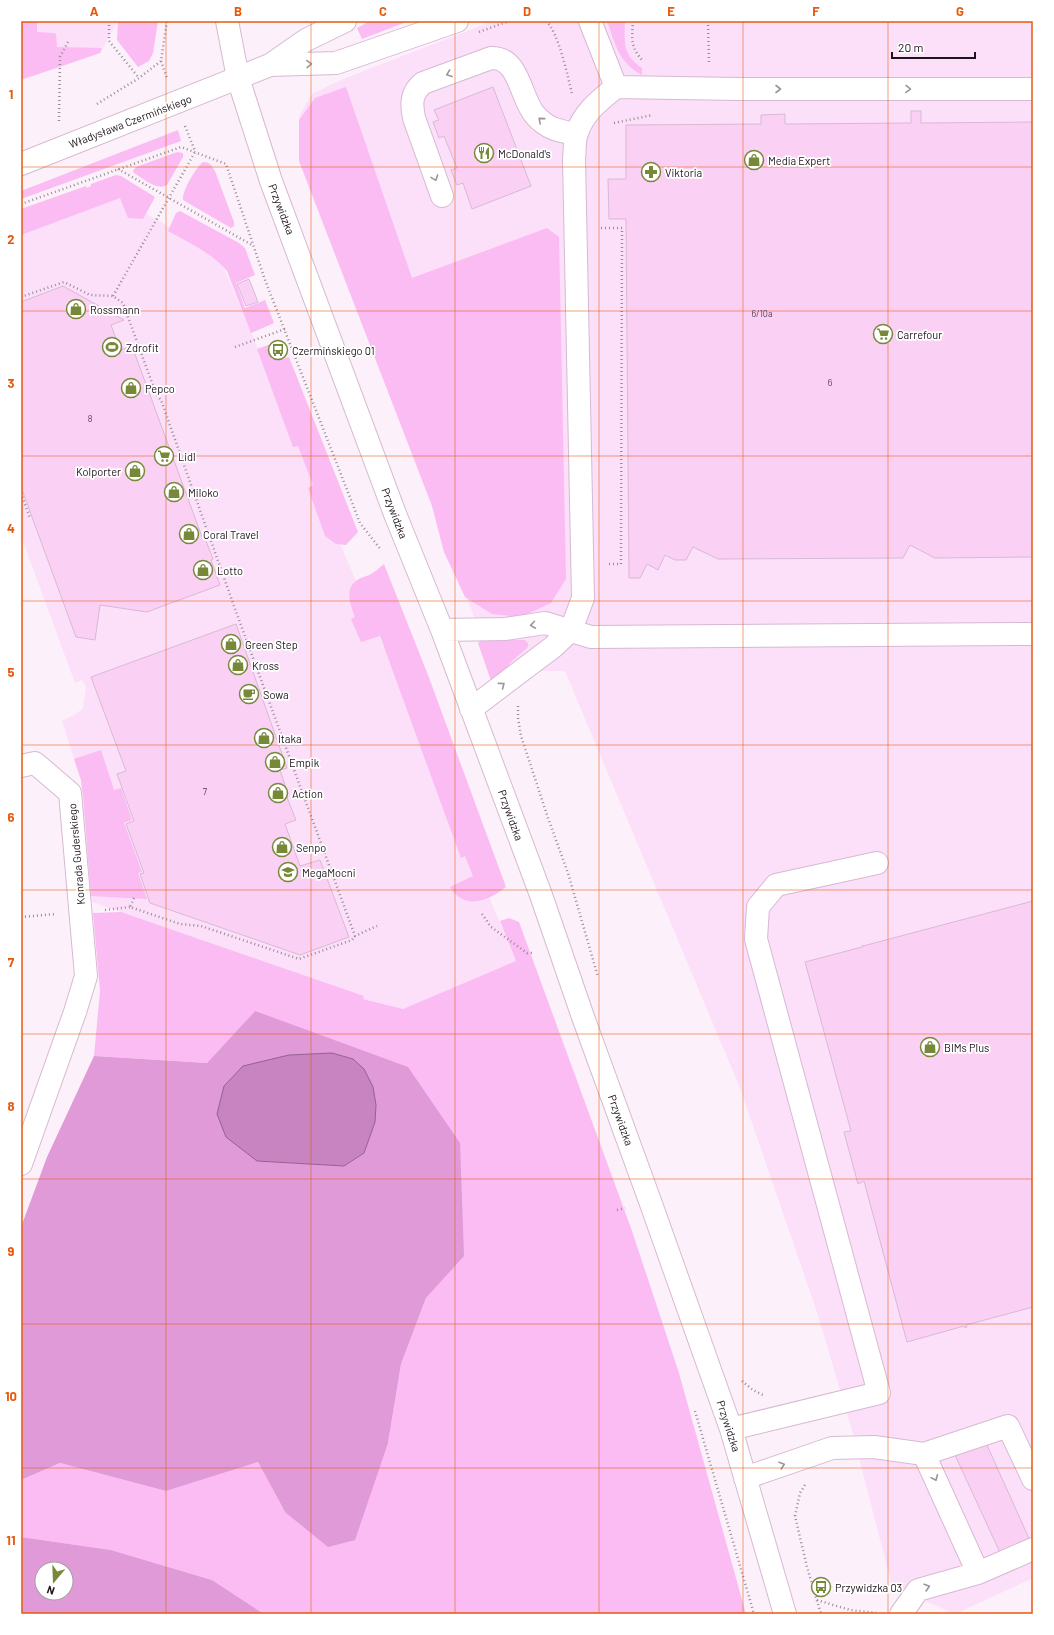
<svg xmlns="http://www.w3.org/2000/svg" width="1054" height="1635" font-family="Barlow,sans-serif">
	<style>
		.built { fill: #fcdff8 }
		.green { fill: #fbbbf3 }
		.forest { fill: #df9ad7; fill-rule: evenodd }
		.water { fill: #c784c0; stroke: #94628e }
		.building { fill: #fbd0f5; stroke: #d7bad3 }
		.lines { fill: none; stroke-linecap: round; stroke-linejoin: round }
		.minor-casing { stroke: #d6b9d2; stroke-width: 24 }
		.path { stroke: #978c95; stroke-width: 2.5; stroke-dasharray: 1 3; stroke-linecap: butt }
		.minor { stroke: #fff; stroke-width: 22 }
		.oneway { stroke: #999598 }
		.grid { fill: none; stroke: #e8590c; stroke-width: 1; stroke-opacity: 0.55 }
		.labels { text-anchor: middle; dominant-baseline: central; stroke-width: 3.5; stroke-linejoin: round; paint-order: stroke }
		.number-label { font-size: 9px; fill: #544252 }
		.street-label { font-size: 11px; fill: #1d131b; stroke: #fff }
		.poi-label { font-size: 11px; fill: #1d131b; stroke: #fff; text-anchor: start }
		.neatline { fill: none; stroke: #e8590c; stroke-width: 1.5 }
		.grid-label { font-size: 13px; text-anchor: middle; font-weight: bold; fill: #e8590c }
	</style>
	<rect width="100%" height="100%" fill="#fcf0fa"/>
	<!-- built -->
	<path class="built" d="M21,21H118L100,53L48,71Z
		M493,21H1033V1578L955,1614L892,1586L851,1427L817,1312L740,1088L565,671H494L346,270L299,116L312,94L343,79Z
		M97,186L218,254L516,961L403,1009L363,999L364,996L92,902L81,780L62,721L76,714L83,708L86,687L82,680L75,683L21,536V213Z"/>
	<!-- green -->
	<path class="green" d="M21,21H37V32L54,33L56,34L57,47L102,48L100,53L21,80Z
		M118,21H158L153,53L149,61L138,67L117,40Z
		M370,21H409L362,39L357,28Z
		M607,21H625C624,43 623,55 642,68V75C618,62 616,45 607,21Z
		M346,87L412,278L547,228L559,237L566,579L551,603L521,617L492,614L465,597L444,552L432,506L299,161V120L315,98Z
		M178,130L181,141L21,199V191Z
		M177,152L183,153V157L167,185C157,191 144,179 134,173L133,171L136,167Z
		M203,162C210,162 211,165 215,171L234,222V226L231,228L183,200C182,191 196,167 203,162Z
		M116,175L121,176L155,197L143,219L128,218L120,198L21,235V209L86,186L87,188L91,186V184Z
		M180,211L239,243L245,248L255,275L236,283L245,308L265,300L274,323L251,333L227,271C212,253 188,242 168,231L176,213Z
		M271,344L278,360L289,357L358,532L346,545L336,544L325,536L308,488L313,485L298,446L293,447L257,349Z
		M384,564L428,675L506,887C487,902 464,910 450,887L473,876L465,856L461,858L380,636L361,642L351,619L355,617C351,606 344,590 356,581C360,577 366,577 371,574C375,572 380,567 384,564Z
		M481,640H525L528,643V647L511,662L497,682L491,681L478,643Z
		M101,750L114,790L121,788L132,820L124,823L142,872L138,873L147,899L91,896L83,795L81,780L74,759Z
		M121,912L364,996L363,999L403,1009L516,961L500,921L509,918L519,922L632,1231L679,1373L746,1614H261V1613L212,1580L111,1550L21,1537V1480L60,1463L166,1491L258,1462L285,1512L388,1443L401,1364L426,1298L464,1255L255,1011L207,1063L94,1056L100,991L93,913Z"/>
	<!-- forest -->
	<path class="forest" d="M255,1011L408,1067L460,1143L464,1256L426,1298L401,1364L388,1443L355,1540L328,1547L285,1512L258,1462L166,1491L60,1463L21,1480V1227L47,1157L94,1056L207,1063ZM375,1122L364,1153L344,1166L258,1161Z
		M21,1537L111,1550L212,1580L262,1613L21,1614ZM42,1569H66V1593H42Z"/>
	<!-- water -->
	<path class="water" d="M332,1053L353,1059L364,1069L373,1087L376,1105L375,1122L364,1153L344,1166L257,1161L226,1137L217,1114L224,1086L243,1066L289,1055Z"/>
	<!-- building -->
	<path class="building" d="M493,87L531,186L472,209L463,183L457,185L451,170L457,168L444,136L439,138L433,122L439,120L434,110Z
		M911,111H921V123L1033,122V557L935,558L910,545L903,558L718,559L693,547L686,560H675L665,555L658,570L647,564L640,578H629L626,219H609L608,179H626V125L761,124V115L785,114V124L911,123Z
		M249,279L258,302L246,306L237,284Z
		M63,286L124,320L111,325L120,350L132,346L202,537L204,536L213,559L211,560L220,585L147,612L100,605L95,640L76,637L21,487V302Z
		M236,624L287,768L280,770L288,794L286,795L296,820L285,824L300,866L320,860L349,937L300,955L150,903L140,874L144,873L126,824L134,821L117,774L126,771L91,677Z
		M1033,901V1307L966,1325L967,1327L965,1328L964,1326L907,1342L864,1181L858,1184L844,1132L851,1131L805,962L862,947L863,945V946Z
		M986,1443L1032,1545L1003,1559L955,1455Z"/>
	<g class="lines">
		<!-- minor casing -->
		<g class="minor-casing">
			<path id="minor" d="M227,21L238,78L271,181L395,514L442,630L541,895L583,1017L650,1201L731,1429L785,1614
				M270,65L336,63L457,21
				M616,87L739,89H1033
				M21,164L270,65L306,40L345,21
				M442,196L414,118C411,103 411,93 423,83L491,58C520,57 520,98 535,115C547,129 559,131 576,134
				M442,630L505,629L545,623L591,637L1033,634
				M471,709L553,647L571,630L583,598L574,159C575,151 574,141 577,133C583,113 600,100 616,87L590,21
				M21,766L35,763L70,793L86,976L75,1012L21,1164
				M731,1429L879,1393L756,939L758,907L776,885L877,863
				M924,1454L1008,1426L1033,1479
				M745,1478L832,1448L874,1447L924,1454L978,1573
				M901,1614L918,1590L978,1573L1033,1549"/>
		</g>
		<!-- path -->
		<path class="path" d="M109,21V41L139,78
			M546,21C558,31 568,77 572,94
			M633,21C632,39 630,47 643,61
			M708,21L709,64
			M479,32L509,21
			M161,61L167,78
			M97,104L139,78L161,61L167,21
			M59,121L60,57L68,42
			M614,123L653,115
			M185,126L195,151
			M118,169L252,245
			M21,204L181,147L226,164L265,280L360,523L381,550
			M601,228H622L621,564H608
			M113,296L195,152
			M21,297L64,282L90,295L113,296L123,303L156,394L161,400L234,606L355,936L377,926
			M235,347L285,329
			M21,493L30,518
			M518,706V718L521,736L548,818L568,873L598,977
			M134,898L130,907L180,924L201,926L299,959L352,940L355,936
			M105,910L130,907
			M482,914L491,927L527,953H534
			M21,917L56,914
			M617,1210L625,1208
			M742,1381L753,1390L763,1395
			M695,1411L754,1614
			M805,1485L800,1493L795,1516L807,1567L821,1614
			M817,1600L850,1610L876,1613"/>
		<!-- minor -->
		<use href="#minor" class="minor"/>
	</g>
	<!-- one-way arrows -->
	<defs><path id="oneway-chevron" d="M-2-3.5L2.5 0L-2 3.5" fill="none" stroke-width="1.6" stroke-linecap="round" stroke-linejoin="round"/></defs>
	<g class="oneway">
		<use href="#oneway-chevron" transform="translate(309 64) rotate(-2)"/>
		<use href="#oneway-chevron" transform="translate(449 74) rotate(160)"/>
		<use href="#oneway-chevron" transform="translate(778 89)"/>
		<use href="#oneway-chevron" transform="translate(908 89) rotate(1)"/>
		<use href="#oneway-chevron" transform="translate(541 120) rotate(-139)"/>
		<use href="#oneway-chevron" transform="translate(435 178) rotate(70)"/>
		<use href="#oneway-chevron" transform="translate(533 625) rotate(172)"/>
		<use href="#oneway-chevron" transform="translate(502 685) rotate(-37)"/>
		<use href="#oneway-chevron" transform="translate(782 1465) rotate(-19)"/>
		<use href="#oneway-chevron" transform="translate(935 1478) rotate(66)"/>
		<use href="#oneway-chevron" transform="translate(927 1587) rotate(-16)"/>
	</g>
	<!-- grid -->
	<path class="grid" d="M166,21V1614M311,21V1614M455,21V1614M599,21V1614M743,21V1614M888,21V1614M21,167H1033M21,311H1033M21,456H1033M21,601H1033M21,745H1033M21,890H1033M21,1034H1033M21,1179H1033M21,1324H1033M21,1468H1033"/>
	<!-- icons -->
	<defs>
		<g id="restaurant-ring" transform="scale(1)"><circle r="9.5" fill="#fff" stroke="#778939" stroke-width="1.5"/><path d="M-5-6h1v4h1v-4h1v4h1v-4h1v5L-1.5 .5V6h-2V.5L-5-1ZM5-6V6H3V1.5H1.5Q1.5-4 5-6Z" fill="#778939"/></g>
		<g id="shop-ring" transform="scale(1)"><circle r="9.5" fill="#fff" stroke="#778939" stroke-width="1.5"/><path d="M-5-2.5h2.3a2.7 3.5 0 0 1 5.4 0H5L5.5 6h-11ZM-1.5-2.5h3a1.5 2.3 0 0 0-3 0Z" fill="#778939"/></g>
		<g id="pharmacy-ring" transform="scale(1)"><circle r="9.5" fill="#fff" stroke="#778939" stroke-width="1.5"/><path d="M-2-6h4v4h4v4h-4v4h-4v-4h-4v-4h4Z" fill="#778939"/></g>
		<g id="supermarket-ring" transform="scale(1)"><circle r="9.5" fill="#fff" stroke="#778939" stroke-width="1.5"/><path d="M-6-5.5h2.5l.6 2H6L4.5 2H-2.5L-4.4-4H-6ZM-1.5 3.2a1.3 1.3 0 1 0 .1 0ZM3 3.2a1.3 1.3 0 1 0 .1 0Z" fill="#778939"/></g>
		<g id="stadium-ring" transform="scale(1)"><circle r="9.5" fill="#fff" stroke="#778939" stroke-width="1.5"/><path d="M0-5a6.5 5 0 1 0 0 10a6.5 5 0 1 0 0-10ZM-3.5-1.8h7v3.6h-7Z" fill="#778939"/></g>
		<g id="bus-ring" transform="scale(1)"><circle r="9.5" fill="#fff" stroke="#778939" stroke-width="1.5"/><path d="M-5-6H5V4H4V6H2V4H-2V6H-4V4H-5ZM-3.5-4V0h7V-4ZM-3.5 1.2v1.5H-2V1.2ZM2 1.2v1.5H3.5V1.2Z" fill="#778939"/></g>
		<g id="cafe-ring" transform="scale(1)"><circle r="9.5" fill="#fff" stroke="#778939" stroke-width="1.5"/><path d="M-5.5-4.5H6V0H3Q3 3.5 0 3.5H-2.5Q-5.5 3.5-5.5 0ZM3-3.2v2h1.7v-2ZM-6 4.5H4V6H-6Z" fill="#778939"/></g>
		<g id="school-ring" transform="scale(1)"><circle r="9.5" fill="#fff" stroke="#778939" stroke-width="1.5"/><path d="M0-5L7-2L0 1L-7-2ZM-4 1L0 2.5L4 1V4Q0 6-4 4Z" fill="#778939"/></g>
	</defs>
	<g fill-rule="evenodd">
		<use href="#restaurant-ring" x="484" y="153"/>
		<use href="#shop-ring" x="754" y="160"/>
		<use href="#pharmacy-ring" x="651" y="172"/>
		<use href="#shop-ring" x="76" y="309"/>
		<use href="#supermarket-ring" x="883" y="334"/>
		<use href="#stadium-ring" x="112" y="347"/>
		<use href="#bus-ring" x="278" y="350"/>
		<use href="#shop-ring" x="131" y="388"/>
		<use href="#supermarket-ring" x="164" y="456"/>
		<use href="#shop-ring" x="135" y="471"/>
		<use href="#shop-ring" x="174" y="492"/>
		<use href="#shop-ring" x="189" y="534"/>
		<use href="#shop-ring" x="203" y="570"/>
		<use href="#shop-ring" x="231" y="644"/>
		<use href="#shop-ring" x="238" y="665"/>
		<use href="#cafe-ring" x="249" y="694"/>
		<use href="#shop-ring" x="264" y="738"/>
		<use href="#shop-ring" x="275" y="762"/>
		<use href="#shop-ring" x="278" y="793"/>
		<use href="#shop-ring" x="282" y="847"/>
		<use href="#school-ring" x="288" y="872"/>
		<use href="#shop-ring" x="930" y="1047"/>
		<use href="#bus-ring" x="821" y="1587"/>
	</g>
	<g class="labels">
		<!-- number labels -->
		<g class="number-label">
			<text x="762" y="313">6/10a</text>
			<text x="830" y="382">6</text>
			<text x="90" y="418">8</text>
			<text x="205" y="791">7</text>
		</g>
		<!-- street labels -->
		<g class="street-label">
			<text transform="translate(130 121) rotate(-21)">Władysława Czermińskiego</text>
			<text transform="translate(282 209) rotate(69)">Przywidzka</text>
			<text transform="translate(395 513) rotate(69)">Przywidzka</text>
			<text transform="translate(511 815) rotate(70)">Przywidzka</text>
			<text transform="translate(76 854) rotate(-95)">Konrada Guderskiego</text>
			<text transform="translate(621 1120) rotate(70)">Przywidzka</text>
			<text transform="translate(729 1426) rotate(72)">Przywidzka</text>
		</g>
		<!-- poi labels -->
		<g class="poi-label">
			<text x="498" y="153">McDonald's</text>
			<text x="768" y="160">Media Expert</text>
			<text x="665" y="172">Viktoria</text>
			<text x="90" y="309">Rossmann</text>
			<text x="897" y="334">Carrefour</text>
			<text x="126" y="347">Zdrofit</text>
			<text x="292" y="350">Czermińskiego 01</text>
			<text x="145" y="388">Pepco</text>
			<text x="178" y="456">Lidl</text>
			<text x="121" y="471" text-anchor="end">Kolporter</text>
			<text x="188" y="492">Miloko</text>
			<text x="203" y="534">Coral Travel</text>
			<text x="217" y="570">Lotto</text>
			<text x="245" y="644">Green Step</text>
			<text x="252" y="665">Kross</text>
			<text x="263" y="694">Sowa</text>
			<text x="278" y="738">Itaka</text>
			<text x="289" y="762">Empik</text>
			<text x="292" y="793">Action</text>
			<text x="296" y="847">Senpo</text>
			<text x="302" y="872">MegaMocni</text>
			<text x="944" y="1047">BIMs Plus</text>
			<text x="835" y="1587">Przywidzka 03</text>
		</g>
	</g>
	<!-- border -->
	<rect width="1054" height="1635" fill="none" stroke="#ffffff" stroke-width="44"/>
	<!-- north arrow -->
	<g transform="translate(54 1581) rotate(199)"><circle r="19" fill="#ffffff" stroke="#a5a1a4"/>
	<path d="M0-3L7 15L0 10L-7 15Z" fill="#778939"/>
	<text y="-6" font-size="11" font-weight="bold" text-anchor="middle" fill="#1d131b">N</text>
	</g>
	<!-- scale -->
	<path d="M892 52v6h83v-6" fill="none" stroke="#1d131b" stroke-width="2"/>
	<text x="898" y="52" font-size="12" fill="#1d131b" stroke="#ffffff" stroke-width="3" paint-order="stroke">20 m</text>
	<rect x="22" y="22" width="1010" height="1591" class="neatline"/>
	<g class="grid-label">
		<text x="94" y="16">A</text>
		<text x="238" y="16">B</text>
		<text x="383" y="16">C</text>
		<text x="527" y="16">D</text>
		<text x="671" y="16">E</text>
		<text x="816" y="16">F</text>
		<text x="960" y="16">G</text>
		<text x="11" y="99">1</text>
		<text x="11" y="244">2</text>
		<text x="11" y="388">3</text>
		<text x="11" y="533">4</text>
		<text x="11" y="677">5</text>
		<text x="11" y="822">6</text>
		<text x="11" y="967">7</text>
		<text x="11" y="1111">8</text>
		<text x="11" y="1256">9</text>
		<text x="11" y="1401">10</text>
		<text x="11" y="1545">11</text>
	</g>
</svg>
